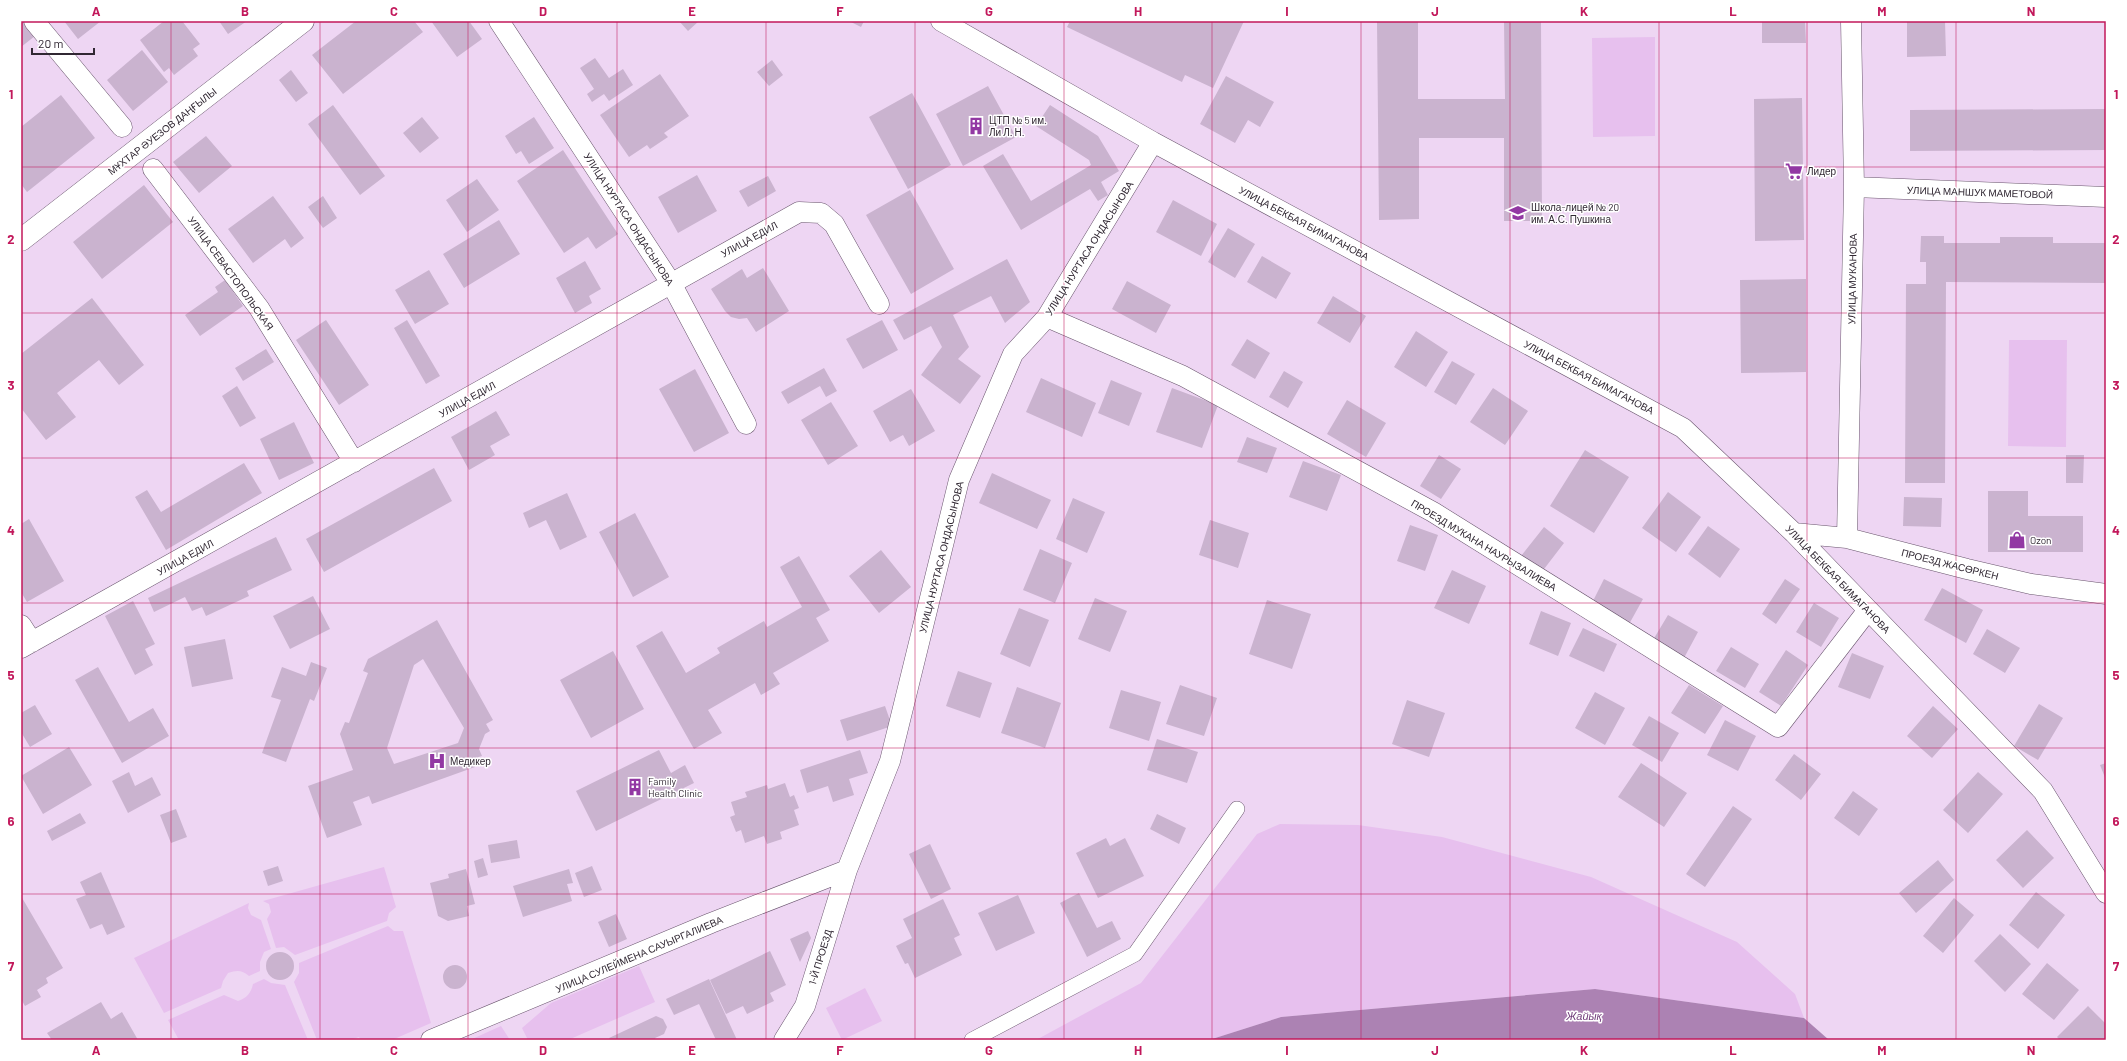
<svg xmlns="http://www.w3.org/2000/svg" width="2127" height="1061" font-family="Barlow,sans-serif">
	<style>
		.green { fill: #e7c0ee }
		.water { fill: #ac82b3 }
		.building { fill: #cab3cf; fill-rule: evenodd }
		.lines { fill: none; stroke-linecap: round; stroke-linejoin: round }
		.pedestrian-casing { stroke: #69556d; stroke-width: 16 }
		.minor-casing { stroke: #69556d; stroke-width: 21 }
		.primary-casing { stroke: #69556d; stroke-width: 23 }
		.pedestrian { stroke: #fff; stroke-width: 15 }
		.minor { stroke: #fff; stroke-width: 20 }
		.primary { stroke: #fff; stroke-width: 22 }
		.grid { fill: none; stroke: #c2185b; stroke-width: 1; stroke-opacity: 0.55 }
		.labels { text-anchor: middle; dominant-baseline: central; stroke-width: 3; stroke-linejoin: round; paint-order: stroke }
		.poi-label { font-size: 10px; fill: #302732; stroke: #fff; text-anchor: start }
		.street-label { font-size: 10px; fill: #302732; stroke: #fff }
		.water-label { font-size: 11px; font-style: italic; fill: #6f3b79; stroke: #fff }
		.neatline { fill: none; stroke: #c2185b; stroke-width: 1.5 }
		.grid-label { font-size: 13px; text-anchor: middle; font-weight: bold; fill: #c2185b }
	</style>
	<rect width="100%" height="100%" fill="#eed6f3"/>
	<!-- green -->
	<path class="green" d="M1655,37V136L1593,137L1592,38Z
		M2009,340H2067L2066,447L2008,446Z
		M1280,824L1358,825L1442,837L1591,877L1737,942L1795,994L1804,1018L1595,989L1281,1017L1209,1040H1036L1141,983L1257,834Z
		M384,867L396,907L389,913L387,921L295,955L284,947L276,948L267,919L271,912L269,904L263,901Z
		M249,903L248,908L251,915L261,920L271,949L264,952L260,962V971L249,976C242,970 237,970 228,973L223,981L221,988L164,1013L134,958Z
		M388,926L394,931H403L431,1023L392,1040H361L359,1037L350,1040H317L294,982L299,973V963Z
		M639,966L655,1002L568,1040H528L522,1028L551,1003Z
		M264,979L271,983L285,985L308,1040H179L168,1020L224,995L238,1001C247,998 251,993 253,984Z
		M865,988L882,1021L842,1040L826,1008Z
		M501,1026L510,1040H470Z"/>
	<!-- water -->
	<path class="water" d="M1595,989L1804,1018L1829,1040H1209L1281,1017Z"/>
	<!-- building -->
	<path class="building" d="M21,21H24L35,36L21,47Z
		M64,21H101L78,39Z
		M164,21H182L200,44L193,49L198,56L174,75L169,68L164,72L140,40Z
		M219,21H247L228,34Z
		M356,21H414L423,32L343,94L312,55Z
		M431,21H469L482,39L457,57Z
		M679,21H699L688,31Z
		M849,21H864L861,27Z
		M1070,21H1244L1213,88L1185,75L1182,82L1067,27Z
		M1377,21H1418V99H1505L1504,21H1541L1542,221H1504V138H1419V219L1379,220Z
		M1762,21H1805L1806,43H1762Z
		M1907,21H1945L1946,56L1907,57Z
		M142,50L168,82L133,111L107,80Z
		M595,58L609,78L623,69L633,85L609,101L604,94L592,102L587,94L594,89L580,68Z
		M772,60L783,75L769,86L757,72Z
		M291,70L308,93L296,102L279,80Z
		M660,74L689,116L664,133L668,137L650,149L647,145L629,157L600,115Z
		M1226,76L1274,102L1260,127L1248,120L1235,143L1200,124Z
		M988,86L1016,137L963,166L936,114Z
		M912,93L951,165L908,189L869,117Z
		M61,95L95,138L27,192L21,184V127Z
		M1802,98L1804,240L1755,241L1754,99Z
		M333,105L385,176L360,195L308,124Z
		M1050,105L1098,136L1119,171L1101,182L1108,195L1098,201L1090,189L1021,230L983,166L1003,154L1031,201L1091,165L1089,160L1036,126Z
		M2106,109V150L1910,151V110Z
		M422,117L439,138L420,153L403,133Z
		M534,117L554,148L529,164L521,151L516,154L505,136Z
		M206,136L232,166L199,193L173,162Z
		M563,150L618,234L596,249L588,237L564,253L517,181Z
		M697,175L717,211L678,233L658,197Z
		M768,176L776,191L748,207L739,191Z
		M477,179L499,210L467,232L446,200Z
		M144,185L173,222L102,279L73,242Z
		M910,190L954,269L911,294L866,215Z
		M273,196L304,238L291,248L285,239L253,263L228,229Z
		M323,196L337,218L323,228L308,207Z
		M1173,200L1217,224L1201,256L1156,232Z
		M499,220L520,254L464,288L443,254Z
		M1228,228L1255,244L1235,278L1208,262Z
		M1921,236H1944V243H2000V237H2053V243H2106V283L1946,282L1945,483H1905L1906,284H1926V262H1920Z
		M1262,256L1291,273L1276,299L1247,282Z
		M1007,259L1030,302L1005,323L991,296L953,315L969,347L958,359L981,376L960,404L921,375L942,347L931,326L904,340L893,320Z
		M585,261L601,289L589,296L592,303L575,313L556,278Z
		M763,268L789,311L756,332L747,318L739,319L731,317L725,311L711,289L742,269L747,278Z
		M429,270L449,304L415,324L395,290Z
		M1806,279V372L1741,373L1740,280Z
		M225,280L243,306L200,336L185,315L218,292L215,287Z
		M1127,281L1171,305L1156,333L1112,309Z
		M1333,296L1366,316L1350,343L1317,323Z
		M92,298L144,365L119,385L99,360L57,393L76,417L46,440L21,408V354Z
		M326,320L369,385L339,405L296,340Z
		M407,320L440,376L426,384L394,328Z
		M882,320L898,350L863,369L846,339Z
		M1416,331L1448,352L1426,387L1394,367Z
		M1247,339L1270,353L1255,379L1231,365Z
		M266,349L274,362L243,381L235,368Z
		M1452,361L1475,374L1456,405L1434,392Z
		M824,368L837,391L826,397L820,386L788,404L781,392Z
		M695,369L729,433L694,452L659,389Z
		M1284,371L1303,382L1288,408L1269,397Z
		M1041,378L1096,403L1082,437L1026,412Z
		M1111,380L1142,393L1129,426L1098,413Z
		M237,386L256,418L240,427L222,396Z
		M1172,388L1218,405L1202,448L1156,432Z
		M1493,388L1528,411L1505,445L1470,422Z
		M911,389L935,431L909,446L903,435L890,442L873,411Z
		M1347,400L1386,423L1366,457L1327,434Z
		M831,402L858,446L828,465L801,420Z
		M496,411L510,435L490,446L495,455L469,470L451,437Z
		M294,422L314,463L279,480L260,439Z
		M1247,437L1277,448L1267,473L1237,462Z
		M1585,450L1629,477L1594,533L1550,506Z
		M1439,455L1461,469L1441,499L1420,486Z
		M2066,455H2084L2083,483H2066Z
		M1303,461L1341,475L1327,511L1289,497Z
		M244,463L262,493L166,550L135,497L147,490L161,512Z
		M434,468L452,501L324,572L306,539Z
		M992,473L1051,500L1037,529L979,503Z
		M1988,491H2028V516H2083V552H1988Z
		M1668,492L1701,517L1676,552L1642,528Z
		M567,493L587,537L560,550L546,520L529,528L523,513Z
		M1904,497L1942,498L1941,527L1903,526Z
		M1073,498L1105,512L1087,553L1056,539Z
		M635,513L669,577L633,597L599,532Z
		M29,519L64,581L27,602L21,592V524Z
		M1210,520L1249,533L1238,568L1199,555Z
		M1410,525L1438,535L1425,571L1397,561Z
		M1708,526L1740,549L1720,578L1688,554Z
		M1544,527L1564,543L1541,573L1521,556Z
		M276,537L292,570L247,591L249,596L206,616L202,607L192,611L185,597L154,612L148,598Z
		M1040,549L1072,563L1055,603L1023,590Z
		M881,550L911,587L879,613L849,576Z
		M799,556L830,610L816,618L829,641L773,673L780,684L761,695L755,683L708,710L722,733L694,749L636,646L662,631L686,673L720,653L717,648L764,621L767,627L802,607L780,567Z
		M1452,570L1486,586L1469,624L1434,608Z
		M1604,579L1643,599L1628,626L1590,607Z
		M1785,579L1800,589L1776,624L1762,614Z
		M1942,588L1983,610L1966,643L1924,620Z
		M313,596L330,629L290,649L273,616Z
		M1095,598L1127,611L1110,652L1078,639Z
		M1267,600L1311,614L1292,669L1249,654Z
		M133,601L155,644L145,649L153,665L135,675L105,616Z
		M1814,603L1839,618L1821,647L1796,632Z
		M1019,608L1049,620L1030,667L1000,654Z
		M1541,611L1571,623L1558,656L1529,644Z
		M1668,615L1698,632L1684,658L1653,640Z
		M437,620L493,720L486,724L490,731L485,734L479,749L482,756L472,759L475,767L372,804L369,796L353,802L362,825L327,838L308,786L353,770L340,734L345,722L349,723L368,673L363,671L368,659ZM423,659L464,728L458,743L394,764L387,748L414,665Z
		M1583,628L1617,644L1604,672L1569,656Z
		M1987,629L2020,648L2005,673L1973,654Z
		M225,639L233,679L192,687L184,647Z
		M1731,647L1759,664L1745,688L1716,671Z
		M1786,650L1808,665L1781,706L1759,692Z
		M613,651L644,709L591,738L560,680Z
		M1852,653L1884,666L1870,699L1838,687Z
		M311,662L327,668L314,701L310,699L286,762L262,753L281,700L271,697L282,667L306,676Z
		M98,667L129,722L153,708L169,736L122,763L75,680Z
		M958,671L992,683L980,718L946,706Z
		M1180,685L1217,698L1204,736L1166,724Z
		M1689,685L1723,706L1705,734L1671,713Z
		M1017,687L1061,703L1045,748L1001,733Z
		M1121,690L1161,702L1149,741L1109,728Z
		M1595,692L1625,708L1605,745L1575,728Z
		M1407,700L1445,713L1429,757L1392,744Z
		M2039,704L2063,718L2038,760L2014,746Z
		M35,705L52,734L30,747L21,732V713Z
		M885,706L892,726L847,741L840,720Z
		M1933,706L1958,729L1932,758L1907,736Z
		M1649,716L1679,733L1662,762L1632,745Z
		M1725,720L1756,736L1738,771L1707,755Z
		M1157,739L1198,752L1187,783L1147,770Z
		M69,747L92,785L43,814L21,776Z
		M659,750L671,773L685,765L694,783L596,831L576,791Z
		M860,750L868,773L849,779L854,795L833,802L828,786L807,793L800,770Z
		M1794,754L1821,774L1801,800L1775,780Z
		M1641,763L1687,793L1664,827L1618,797Z
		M2106,763V780L2100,765Z
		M129,772L135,786L152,777L161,795L128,813L112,781Z
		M1978,772L2003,794L1968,833L1943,810Z
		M785,783L790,797L794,795L799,808L794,810L799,825L780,832L782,839L767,844L764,836L745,843L741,830L736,832L730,817L735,815L731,802L747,797L745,792L767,785L768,789Z
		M1853,791L1878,809L1859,836L1834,818Z
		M1733,806L1752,819L1705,887L1686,874Z
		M176,809L187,837L171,843L160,815Z
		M80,813L86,823L52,841L47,831Z
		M1157,814L1186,828L1179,844L1150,829Z
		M2027,830L2054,858L2023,888L1996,860Z
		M1106,838L1110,846L1125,838L1144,876L1098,898L1076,853Z
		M517,840L520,858L491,863L488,845Z
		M930,844L951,889L931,899L909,854Z
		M483,858L488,875L478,878L474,861Z
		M1938,860L1954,880L1916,913L1899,893Z
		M278,866L283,881L268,886L263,871Z
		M592,866L602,890L584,897L575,873Z
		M466,869L475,904L467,906L469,916L448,921L438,916L430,883L449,878L448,874Z
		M569,869L573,883L567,884L572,901L523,917L513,886Z
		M101,872L125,927L107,935L102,924L90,929L76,899L86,895L80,882Z
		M2036,892L2065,915L2038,949L2009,925Z
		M1079,893L1097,928L1112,921L1121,939L1087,957L1060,903Z
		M1018,895L1035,933L996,951L978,913Z
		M21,896L63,968L46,978L48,983L37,990L41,997L25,1006L21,999Z
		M1954,898L1974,915L1943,953L1923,936Z
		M943,899L960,935L954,938L962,955L915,978L908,963L905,964L896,946L912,938L903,919Z
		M616,914L627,939L609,947L598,922Z
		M808,931L811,938L800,962L790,939Z
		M2000,934L2031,964L2005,992L1974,961Z
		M770,951L786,985L770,993L774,1001L747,1014L743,1006L726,1014L710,980Z
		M266 966a14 14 0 1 1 28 0a14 14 0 1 1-28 0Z
		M2047,963L2079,990L2054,1020L2022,994Z
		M443 977a12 12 0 1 1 24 0a12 12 0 1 1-24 0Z
		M709,979L737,1040H716L699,1004L674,1015L666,999Z
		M101,1002L111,1019L122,1012L138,1040H52L47,1033Z
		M2088,1006L2106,1024V1040H2060L2057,1037Z
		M656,1016L663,1019L667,1027L664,1034L655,1038L656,1040H610L609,1038Z"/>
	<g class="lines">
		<!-- pedestrian casing -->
		<g class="pedestrian-casing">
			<path id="pedestrian" d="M972,1040L1135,954L1237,809"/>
		</g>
		<!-- minor casing -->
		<g class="minor-casing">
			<path id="minor" d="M34,21L122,127
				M499,21L671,283L746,424
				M941,21L1153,142L1683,428L1794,533L2043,791L2106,893
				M153,169L259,308L354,462
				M1854,187L2106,197
				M1047,317L1183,376L1433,512L1778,727L1868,610
				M1794,533L1847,538L1967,569L2031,584L2106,594
				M1847,538L1854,187L1851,21
				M21,625L32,642
				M21,648L799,212L821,213L834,224L879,304
				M431,1040L711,923L847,870
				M784,1040L805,1006L847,870L890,761L959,480L1013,354L1047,317L1153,142"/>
		</g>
		<!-- primary casing -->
		<g class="primary-casing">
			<path id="primary" d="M21,240L303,21"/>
		</g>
		<!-- pedestrian -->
		<use href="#pedestrian" class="pedestrian"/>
		<!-- minor -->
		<use href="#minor" class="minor"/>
		<!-- primary -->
		<use href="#primary" class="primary"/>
	</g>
	<!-- grid -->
	<path class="grid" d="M171,21V1040M320,21V1040M468,21V1040M617,21V1040M766,21V1040M915,21V1040M1064,21V1040M1212,21V1040M1361,21V1040M1510,21V1040M1659,21V1040M1807,21V1040M1956,21V1040M21,167H2106M21,313H2106M21,458H2106M21,603H2106M21,748H2106M21,894H2106"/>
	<!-- icons -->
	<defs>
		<g id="building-bare" transform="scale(1.38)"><path d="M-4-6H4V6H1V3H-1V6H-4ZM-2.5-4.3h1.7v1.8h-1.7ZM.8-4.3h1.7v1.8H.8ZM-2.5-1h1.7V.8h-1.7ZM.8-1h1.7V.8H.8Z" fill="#9238a3" stroke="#fff" stroke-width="2.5" paint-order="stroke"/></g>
		<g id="supermarket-bare" transform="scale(1.38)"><path d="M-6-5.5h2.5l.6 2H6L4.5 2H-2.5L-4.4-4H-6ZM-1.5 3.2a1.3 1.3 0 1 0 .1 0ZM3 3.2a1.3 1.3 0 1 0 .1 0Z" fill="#9238a3" stroke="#fff" stroke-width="2.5" paint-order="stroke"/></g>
		<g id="school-bare" transform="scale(1.38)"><path d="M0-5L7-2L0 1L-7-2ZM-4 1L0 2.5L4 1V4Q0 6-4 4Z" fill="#9238a3" stroke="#fff" stroke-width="2.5" paint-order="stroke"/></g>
		<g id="shop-bare" transform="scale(1.38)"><path d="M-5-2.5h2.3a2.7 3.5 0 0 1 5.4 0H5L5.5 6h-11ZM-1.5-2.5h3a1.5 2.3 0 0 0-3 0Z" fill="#9238a3" stroke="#fff" stroke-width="2.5" paint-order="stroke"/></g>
		<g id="hospital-bare" transform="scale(1.38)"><path d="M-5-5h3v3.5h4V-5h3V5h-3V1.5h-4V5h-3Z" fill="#9238a3" stroke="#fff" stroke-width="2.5" paint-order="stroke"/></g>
	</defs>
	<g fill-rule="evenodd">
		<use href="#building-bare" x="976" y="126"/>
		<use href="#supermarket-bare" x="1794" y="171"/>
		<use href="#school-bare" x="1518" y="213"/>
		<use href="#shop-bare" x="2017" y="540"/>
		<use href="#hospital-bare" x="437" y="761"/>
		<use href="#building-bare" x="635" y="787"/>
	</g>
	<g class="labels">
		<!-- poi labels -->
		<g class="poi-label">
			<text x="989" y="120">ЦТП № 5 им.<tspan x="989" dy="12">Ли Л. Н.</tspan></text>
			<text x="1807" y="171">Лидер</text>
			<text x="1531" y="207">Школа-лицей № 20<tspan x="1531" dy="12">им. А.С. Пушкина</tspan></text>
			<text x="2030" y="540">Ozon</text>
			<text x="450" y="761">Медикер</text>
			<text x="648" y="781">Family<tspan x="648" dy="12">Health Clinic</tspan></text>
		</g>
		<!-- street labels -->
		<g class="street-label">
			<text transform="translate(162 131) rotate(-38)">МҰХТАР ӘУЕЗОВ ДАҢҒЫЛЫ</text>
			<text transform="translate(1980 192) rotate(2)">УЛИЦА МАНШУК МАМЕТОВОЙ</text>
			<text transform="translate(629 219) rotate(57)">УЛИЦА НУРТАСА ОНДАСЫНОВА</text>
			<text transform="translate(1304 223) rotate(28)">УЛИЦА БЕКБАЯ БИМАГАНОВА</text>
			<text transform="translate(749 239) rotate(-29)">УЛИЦА ЕДИЛ</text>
			<text transform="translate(1089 248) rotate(-58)">УЛИЦА НУРТАСА ОНДАСЫНОВА</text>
			<text transform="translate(231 273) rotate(54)">УЛИЦА СЕВАСТОПОЛЬСКАЯ</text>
			<text transform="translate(1852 279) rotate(-89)">УЛИЦА МУКАНОВА</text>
			<text transform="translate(1589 377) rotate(28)">УЛИЦА БЕКБАЯ БИМАГАНОВА</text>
			<text transform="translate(467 399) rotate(-29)">УЛИЦА ЕДИЛ</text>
			<text transform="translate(1484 545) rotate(31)">ПРОЕЗД МУКАНА НАУРЫЗАЛИЕВА</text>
			<text transform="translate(185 557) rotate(-29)">УЛИЦА ЕДИЛ</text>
			<text transform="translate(941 557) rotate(-76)">УЛИЦА НУРТАСА ОНДАСЫНОВА</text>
			<text transform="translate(1950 564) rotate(14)">ПРОЕЗД ЖАСӨРКЕН</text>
			<text transform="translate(1838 579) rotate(46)">УЛИЦА БЕКБАЯ БИМАГАНОВА</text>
			<text transform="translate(639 954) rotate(-23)">УЛИЦА СУЛЕЙМЕНА САУЫРГАЛИЕВА</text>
			<text transform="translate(820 957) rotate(-73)">1-Й ПРОЕЗД</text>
		</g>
		<!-- water labels -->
		<g class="water-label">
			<text x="1584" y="1015">Жайық</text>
		</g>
	</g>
	<!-- border -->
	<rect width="2127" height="1061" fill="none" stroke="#ffffff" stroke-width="44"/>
	<!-- scale -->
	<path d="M32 48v6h62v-6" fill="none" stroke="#302732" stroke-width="2"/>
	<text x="38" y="48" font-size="12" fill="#302732" stroke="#ffffff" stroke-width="3" paint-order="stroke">20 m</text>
	<rect x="22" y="22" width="2083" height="1017" class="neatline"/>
	<g class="grid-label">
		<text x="96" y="16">A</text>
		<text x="245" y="16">B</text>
		<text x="394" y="16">C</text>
		<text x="543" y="16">D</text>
		<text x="692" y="16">E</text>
		<text x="840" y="16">F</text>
		<text x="989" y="16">G</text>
		<text x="1138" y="16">H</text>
		<text x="1287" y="16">I</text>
		<text x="1435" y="16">J</text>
		<text x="1584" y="16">K</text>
		<text x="1733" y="16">L</text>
		<text x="1882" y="16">M</text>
		<text x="2031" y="16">N</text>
		<text x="11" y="99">1</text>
		<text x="2116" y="99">1</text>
		<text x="11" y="244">2</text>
		<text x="2116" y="244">2</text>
		<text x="11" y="390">3</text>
		<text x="2116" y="390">3</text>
		<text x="11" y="535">4</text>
		<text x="2116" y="535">4</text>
		<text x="11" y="680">5</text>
		<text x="2116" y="680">5</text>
		<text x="11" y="826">6</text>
		<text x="2116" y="826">6</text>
		<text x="11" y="971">7</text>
		<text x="2116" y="971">7</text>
		<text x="96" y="1055">A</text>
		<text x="245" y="1055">B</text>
		<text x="394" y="1055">C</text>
		<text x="543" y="1055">D</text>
		<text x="692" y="1055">E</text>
		<text x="840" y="1055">F</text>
		<text x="989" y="1055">G</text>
		<text x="1138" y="1055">H</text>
		<text x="1287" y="1055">I</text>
		<text x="1435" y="1055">J</text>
		<text x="1584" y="1055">K</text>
		<text x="1733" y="1055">L</text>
		<text x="1882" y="1055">M</text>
		<text x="2031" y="1055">N</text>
	</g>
</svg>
